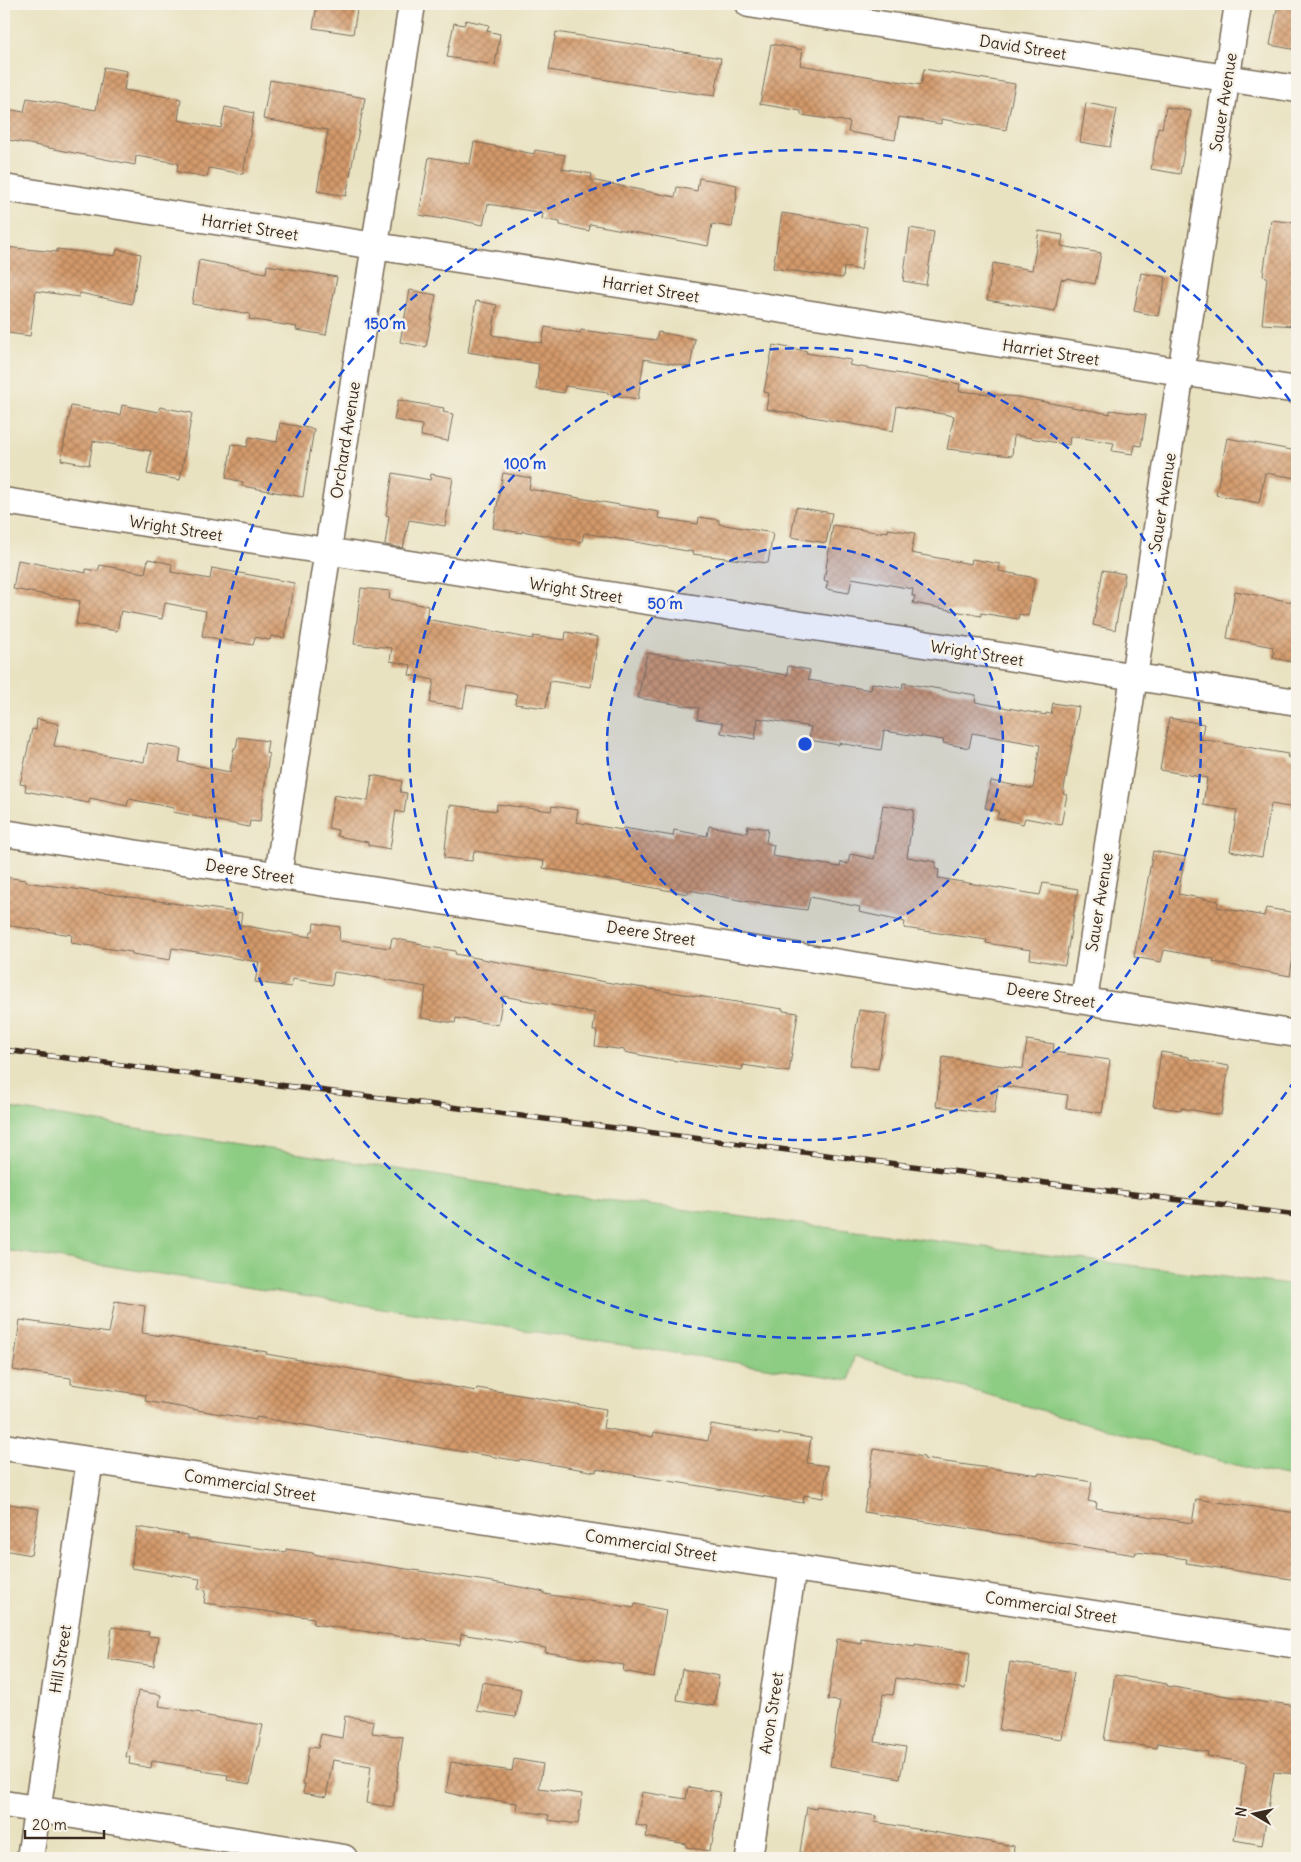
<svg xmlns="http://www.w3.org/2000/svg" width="1301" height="1862" font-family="Delius,sans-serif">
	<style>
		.green { fill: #8dcc83; stroke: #647b50 }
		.building { fill: url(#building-cross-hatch) }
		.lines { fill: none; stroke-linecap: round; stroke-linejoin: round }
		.street-casing { stroke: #786a57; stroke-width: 29 }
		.street { stroke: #fff; stroke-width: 26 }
		.rail-casing { stroke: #3b2a1e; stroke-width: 5.5 }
		.rail { stroke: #f7f3e8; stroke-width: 4; stroke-dasharray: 11; stroke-linecap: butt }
		.ring { fill: none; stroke: #1d4ed8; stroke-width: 2.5; stroke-dasharray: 9 6 }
		.labels { text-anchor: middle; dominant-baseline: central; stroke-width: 5; stroke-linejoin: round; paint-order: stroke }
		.street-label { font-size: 16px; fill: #3b2a1e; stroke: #f7f3e8 }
		.centre { fill: #1d4ed8; stroke: #f7f3e8; stroke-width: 2.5 }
		.ring-label { font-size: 15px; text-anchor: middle; font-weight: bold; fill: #1d4ed8; stroke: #f7f3e8; stroke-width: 5; stroke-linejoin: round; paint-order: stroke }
	</style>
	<defs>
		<pattern id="building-cross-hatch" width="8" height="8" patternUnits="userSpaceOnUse" patternTransform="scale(1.25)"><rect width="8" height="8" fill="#d3996a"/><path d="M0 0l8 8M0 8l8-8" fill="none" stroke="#ac7d57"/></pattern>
	</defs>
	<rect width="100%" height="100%" fill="#f7f3e8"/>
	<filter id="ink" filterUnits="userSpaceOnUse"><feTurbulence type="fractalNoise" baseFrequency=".02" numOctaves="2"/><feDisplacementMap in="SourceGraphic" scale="10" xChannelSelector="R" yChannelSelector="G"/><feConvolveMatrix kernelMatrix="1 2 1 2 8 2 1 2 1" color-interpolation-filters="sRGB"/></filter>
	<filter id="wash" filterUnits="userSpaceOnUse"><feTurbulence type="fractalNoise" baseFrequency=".0096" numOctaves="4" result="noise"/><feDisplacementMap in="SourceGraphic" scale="20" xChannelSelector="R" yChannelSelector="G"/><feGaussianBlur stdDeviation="1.12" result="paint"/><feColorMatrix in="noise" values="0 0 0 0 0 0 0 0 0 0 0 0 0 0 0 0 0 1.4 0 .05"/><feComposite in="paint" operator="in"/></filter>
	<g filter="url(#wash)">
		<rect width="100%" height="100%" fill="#e9e2c1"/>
		<!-- green -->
		<path class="green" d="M4,1107L535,1191L1297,1286V1478L1255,1470L1172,1448L854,1356L850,1380L4,1250Z"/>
		<g id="blocks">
			<!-- building -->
			<path class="building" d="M317,4H358L353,34L313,28Z
				M1278,4H1297V50L1270,45Z
				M466,20L489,25L487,31L500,34L495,65L447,57L454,23L464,25Z
				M556,32L721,58L715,96L643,86L549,70Z
				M771,44L803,50L800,65L921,85L924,69L1015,84L1006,130L941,119V124L899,117L895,140L848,132L850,122L801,115V111L760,104Z
				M104,67L127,71L124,90L181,99L178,120L221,128L225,107L254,113L243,174L209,168L207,177L177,172L178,163L136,156L135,165L4,139L6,109L24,112L27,98L96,110Z
				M270,80L365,98L346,196L317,191L328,130L263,119Z
				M1086,103L1117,109L1110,147L1080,142Z
				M1166,107L1191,111L1180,174L1151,169L1158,127L1162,128Z
				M474,142L534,154L535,150L565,155L562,169L592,174L591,180L675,197L677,187L697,191L699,178L737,185L736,194L737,195L732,227L712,224L708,246L590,224L589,231L560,225V222L542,219L543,213L488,204L483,225L443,217V219L419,215L429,157L470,164Z
				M782,213L867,227L861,270L844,267L843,278L773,268Z
				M1271,220L1297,223V326L1262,324L1267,277L1263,276Z
				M910,228L934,232L926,285L903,281Z
				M1039,231L1063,235L1061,246L1101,253L1095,284L1066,278V280L1061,279L1055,311L987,300L993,263L1032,270Z
				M4,247L57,252V249L115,256L117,249L141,254L132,304L80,293L79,297L36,291L30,336L8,333V332L4,331Z
				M199,260L266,273L267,265L337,277L326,335L296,330L297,327L249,319L250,314L192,304Z
				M1141,273L1166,277L1158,316L1134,311Z
				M410,290L436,295L426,347L400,342Z
				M476,301L497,305L492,335L542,343L545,327L580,333L581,330L656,340L658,332L695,339L690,367L644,359L638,399L607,394L608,392L565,386L564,393L536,389L539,364L468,352Z
				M773,345L807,351L806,353L851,360L849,365L960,384L959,391L1018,397L1110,414V410L1146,415L1141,446L1135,445L1133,454L1112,451L1114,443L1070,436L1069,445L1014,435L1012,456L947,449L954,416L897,406L893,431L766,409L769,393L764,392Z
				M398,400L444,408L443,412L453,414L448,441L421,436L422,425L394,420Z
				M122,405L158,412L160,407L192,413L180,480L147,474L151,451L93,441L89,465L61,460L71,406L120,415Z
				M280,423L314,429L303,497L242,486L243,482L226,478L232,444L247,447L249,437L277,442Z
				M1227,438L1297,451V478L1265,473L1259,503L1216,495Z
				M393,473L430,480L431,474L453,478L445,526L409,520L403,548L385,545L389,516L386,515Z
				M503,473L531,478L529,489L659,512L658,518L698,524L699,517L719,520V524L773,533L768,563L692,554L693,552L584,533L582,542L522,531V533L493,528Z
				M796,507L832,513L826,543L791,537Z
				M833,525L881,533L882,531L888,532V529L915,533L911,553L971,564L972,559L1000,564L999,571L1035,578L1028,616L1019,614L1018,619L981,613V616L913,603L915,596H912L913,589L852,578L849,593L826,589L828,581H824Z
				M148,559L172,564L171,572L210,579L212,568L294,583L284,638L271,636L270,640L255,637L253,645L202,636L206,611L165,603L162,619L121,611L117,631L76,624L80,601L13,589L18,560L86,573V569L98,571L100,565L145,573Z
				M1103,570L1125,574L1115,630L1093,625Z
				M361,588L390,591L389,599L428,606L426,619L533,639V636L565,640L566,632L598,637L591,687L550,681L546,708L515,704L517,694L467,686L463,708L430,703L434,680L409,675L411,665L390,661L392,648L354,644Z
				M1235,591L1297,603V663L1273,658L1274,652L1272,651L1273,647L1227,638Z
				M647,653L787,675L788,666L810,670L808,680L871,690L872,683L902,688L903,683L976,695L975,702L1046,715V713L1051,714L1053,703L1079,707L1063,794L1067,795L1061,825L1025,818L1023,824L997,818L999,811L985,808L991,781L1033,789L1040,745L972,733L969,748L943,743L944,740L884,731L881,750L839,743V745L809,740L811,727L758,718L755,739L721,733L723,723L697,719L699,708L638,698Z
				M1169,718L1204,724L1201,739L1288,754L1287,757L1297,758V790L1295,808L1271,804L1262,857L1230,851L1237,810L1203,805L1207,778L1160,770Z
				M37,719L59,724L54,746L144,762L148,743L181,749L179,762L230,772L234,748H236L238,737L268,741L266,753L269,754L260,822L250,821L249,827L173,812L174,808L129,799L127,806L90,798L89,803L25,791L26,785L20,784L32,729L36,730Z
				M372,775L402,781L400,792L407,793L404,813L396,811L390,849L368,845V842L337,836L338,830L328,828L334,795L368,801Z
				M497,804L551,811L552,806L578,810L576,822L622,830L623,828L673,836L674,830L707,836L709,826L747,833L748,826L768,829L766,843L774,845L772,856L840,867L841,862L848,864L850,854L874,859L883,805L914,810L907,857L936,862L935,869L939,870L938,878L1040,895L1043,883L1078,889L1065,965L1030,959L1031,950L986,943L987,940L904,928L905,922L859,912L860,907L810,897L807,910L754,903L689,890L688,894L583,875L543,868L544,861L474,851L472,861L444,858L450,805L496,811Z
				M1153,851L1185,857L1178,894L1218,901L1217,907L1264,916L1266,908L1297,913V932L1290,976L1213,962L1214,959L1164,950L1161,962L1134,957Z
				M4,877L26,880V882L242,913L240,925L310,937L311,931H313L314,923L340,927L339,941L390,948L392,938L422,944V946L456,951L455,954L611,983L783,1009V1011L798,1013L789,1072L743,1065L742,1070L656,1058L624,1052L625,1050L595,1046L597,1031H593L595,1013L503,996L498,1025L456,1018L455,1023L421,1018L426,987L367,976V977L334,972L332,985L292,979L291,987L255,982L259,962L172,948L170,960L132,954V952L71,943L72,935L4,925Z
				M859,1010L887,1014L878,1069L850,1065Z
				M1027,1040L1054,1044L1053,1052L1110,1060L1102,1113L1066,1108L1068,1095L998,1085L994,1114L936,1106L943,1057L1023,1069Z
				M1161,1052L1189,1057V1059L1229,1066L1221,1115L1181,1108L1180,1110L1153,1106Z
				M115,1301L145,1306L142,1333L267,1352L266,1354L476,1391L477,1388L606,1409L603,1428L653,1437L654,1432L708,1441L711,1424L779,1435V1433L811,1438L807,1463L828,1466L823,1498L804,1495L803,1503L596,1469V1472L520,1459L519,1461L256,1417V1420L145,1401L146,1395L71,1384V1378L13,1370L20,1320L109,1333Z
				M874,1449L924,1457V1459L1039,1475V1473L1092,1482L1088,1501L1097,1503L1096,1508L1192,1523L1196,1499L1297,1513V1580L1186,1563L1187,1559L1136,1552L1135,1555L864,1512Z
				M4,1503L39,1509L31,1555L4,1550Z
				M137,1527L187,1535V1538L286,1552V1549L313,1553V1554L340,1559L493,1582L536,1590L544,1592V1594L634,1608L635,1604L666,1610L654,1677L623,1671L624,1665L545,1652L546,1648L461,1634L460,1645L313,1624L314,1618L204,1603L206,1590L198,1589L200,1579L131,1568Z
				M112,1627L149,1632L148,1636L158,1637L154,1666L108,1659Z
				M861,1638L915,1646V1644L970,1653L965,1689L896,1678L893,1695L883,1694L875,1742L906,1747L900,1778L830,1766L840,1701L828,1700L837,1639L861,1643Z
				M1010,1662L1074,1672L1062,1739L999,1730Z
				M682,1669L719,1676L714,1706L677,1700Z
				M1115,1675L1167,1684V1686L1269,1703V1702L1297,1706V1774L1274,1772L1262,1845L1234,1840L1247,1763L1207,1756L1208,1752L1158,1743L1157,1748L1104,1740Z
				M482,1682L521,1689L516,1717L477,1711Z
				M138,1691L161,1695L159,1706L201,1713V1715L263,1725L258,1747H257L250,1784L227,1780L228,1775L202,1771V1769L152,1761L151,1768L129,1764L130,1757H126Z
				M345,1716L374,1721L372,1733L403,1737L393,1807L366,1803L371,1766L333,1760L326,1797L303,1793L305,1784H303L309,1747L318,1748L321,1734L342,1738Z
				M514,1759L543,1764L539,1788L582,1794L578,1824L548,1820L549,1815L516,1810L517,1803L461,1796L446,1792L451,1762L512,1771Z
				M688,1787L720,1792L712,1844H710L709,1851L686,1847L687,1844L646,1837L648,1827L636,1825L642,1792L686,1799Z
				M816,1806L876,1816L875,1822L1014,1846L1013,1858H799L807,1807L816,1809Z"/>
		</g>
	</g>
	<g filter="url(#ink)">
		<use href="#blocks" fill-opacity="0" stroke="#786a57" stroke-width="1"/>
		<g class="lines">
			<!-- street casing -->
			<g class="street-casing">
				<path id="street" d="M749,4L1297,89
					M4,188L1297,390
					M4,501L1297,702
					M4,833L1297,1034
					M278,875L412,4
					M1084,1000L1238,4
					M4,1447L1297,1645
					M4,1804L344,1858
					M30,1858L90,1460
					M749,1858L793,1567"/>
			</g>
			<!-- street -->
			<use href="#street" class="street"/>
			<!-- rail casing -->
			<g class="rail-casing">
				<path id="rail" d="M4,1050L1297,1215"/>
			</g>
			<!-- rail -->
			<use href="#rail" class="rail"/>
		</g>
	</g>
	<!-- distance rings -->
	<circle cx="805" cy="744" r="198" fill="#1d4ed8" fill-opacity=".12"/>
	<g class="ring">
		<circle cx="805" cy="744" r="198"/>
		<circle cx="805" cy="744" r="396"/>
		<path d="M1295 1080A594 594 0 1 1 1295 408"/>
	</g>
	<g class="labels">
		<!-- street labels -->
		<g class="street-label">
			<text transform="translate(1023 47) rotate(9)">David Street</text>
			<text transform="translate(1223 102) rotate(-81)">Sauer Avenue</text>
			<text transform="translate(250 227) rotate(9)">Harriet Street</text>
			<text transform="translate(651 289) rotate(9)">Harriet Street</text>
			<text transform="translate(1051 352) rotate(9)">Harriet Street</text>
			<text transform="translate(345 440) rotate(-81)">Orchard Avenue</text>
			<text transform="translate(1162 502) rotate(-81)">Sauer Avenue</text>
			<text transform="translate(176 528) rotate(9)">Wright Street</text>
			<text transform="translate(576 590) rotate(9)">Wright Street</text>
			<text transform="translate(977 653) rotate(9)">Wright Street</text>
			<text transform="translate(250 871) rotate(9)">Deere Street</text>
			<text transform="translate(1099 902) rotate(-81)">Sauer Avenue</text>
			<text transform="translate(651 933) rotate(9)">Deere Street</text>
			<text transform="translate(1051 995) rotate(9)">Deere Street</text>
			<text transform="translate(250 1485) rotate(9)">Commercial Street</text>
			<text transform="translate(651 1545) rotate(9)">Commercial Street</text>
			<text transform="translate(1051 1607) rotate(9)">Commercial Street</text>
			<text transform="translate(60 1659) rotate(-81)">Hill Street</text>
			<text transform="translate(771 1713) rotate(-81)">Avon Street</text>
		</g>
	</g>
	<circle cx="805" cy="744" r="8" class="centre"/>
	<g class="ring-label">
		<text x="385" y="329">150 m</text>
		<text x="525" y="469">100 m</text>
		<text x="665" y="609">50 m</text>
	</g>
	<!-- margin -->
	<rect width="1301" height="1862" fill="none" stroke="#f7f3e8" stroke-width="20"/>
	<!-- north arrow -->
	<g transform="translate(1254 1814) rotate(279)" stroke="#f7f3e8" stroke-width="4" paint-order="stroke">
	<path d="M0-4L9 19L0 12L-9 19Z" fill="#3b2a1e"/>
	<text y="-8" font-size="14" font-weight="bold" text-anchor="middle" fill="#3b2a1e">N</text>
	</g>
	<!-- scale -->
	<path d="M25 1830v8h79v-8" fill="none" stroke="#3b2a1e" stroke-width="2.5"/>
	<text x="32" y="1830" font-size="15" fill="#3b2a1e" stroke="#f7f3e8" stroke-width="4" paint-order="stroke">20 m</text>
</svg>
